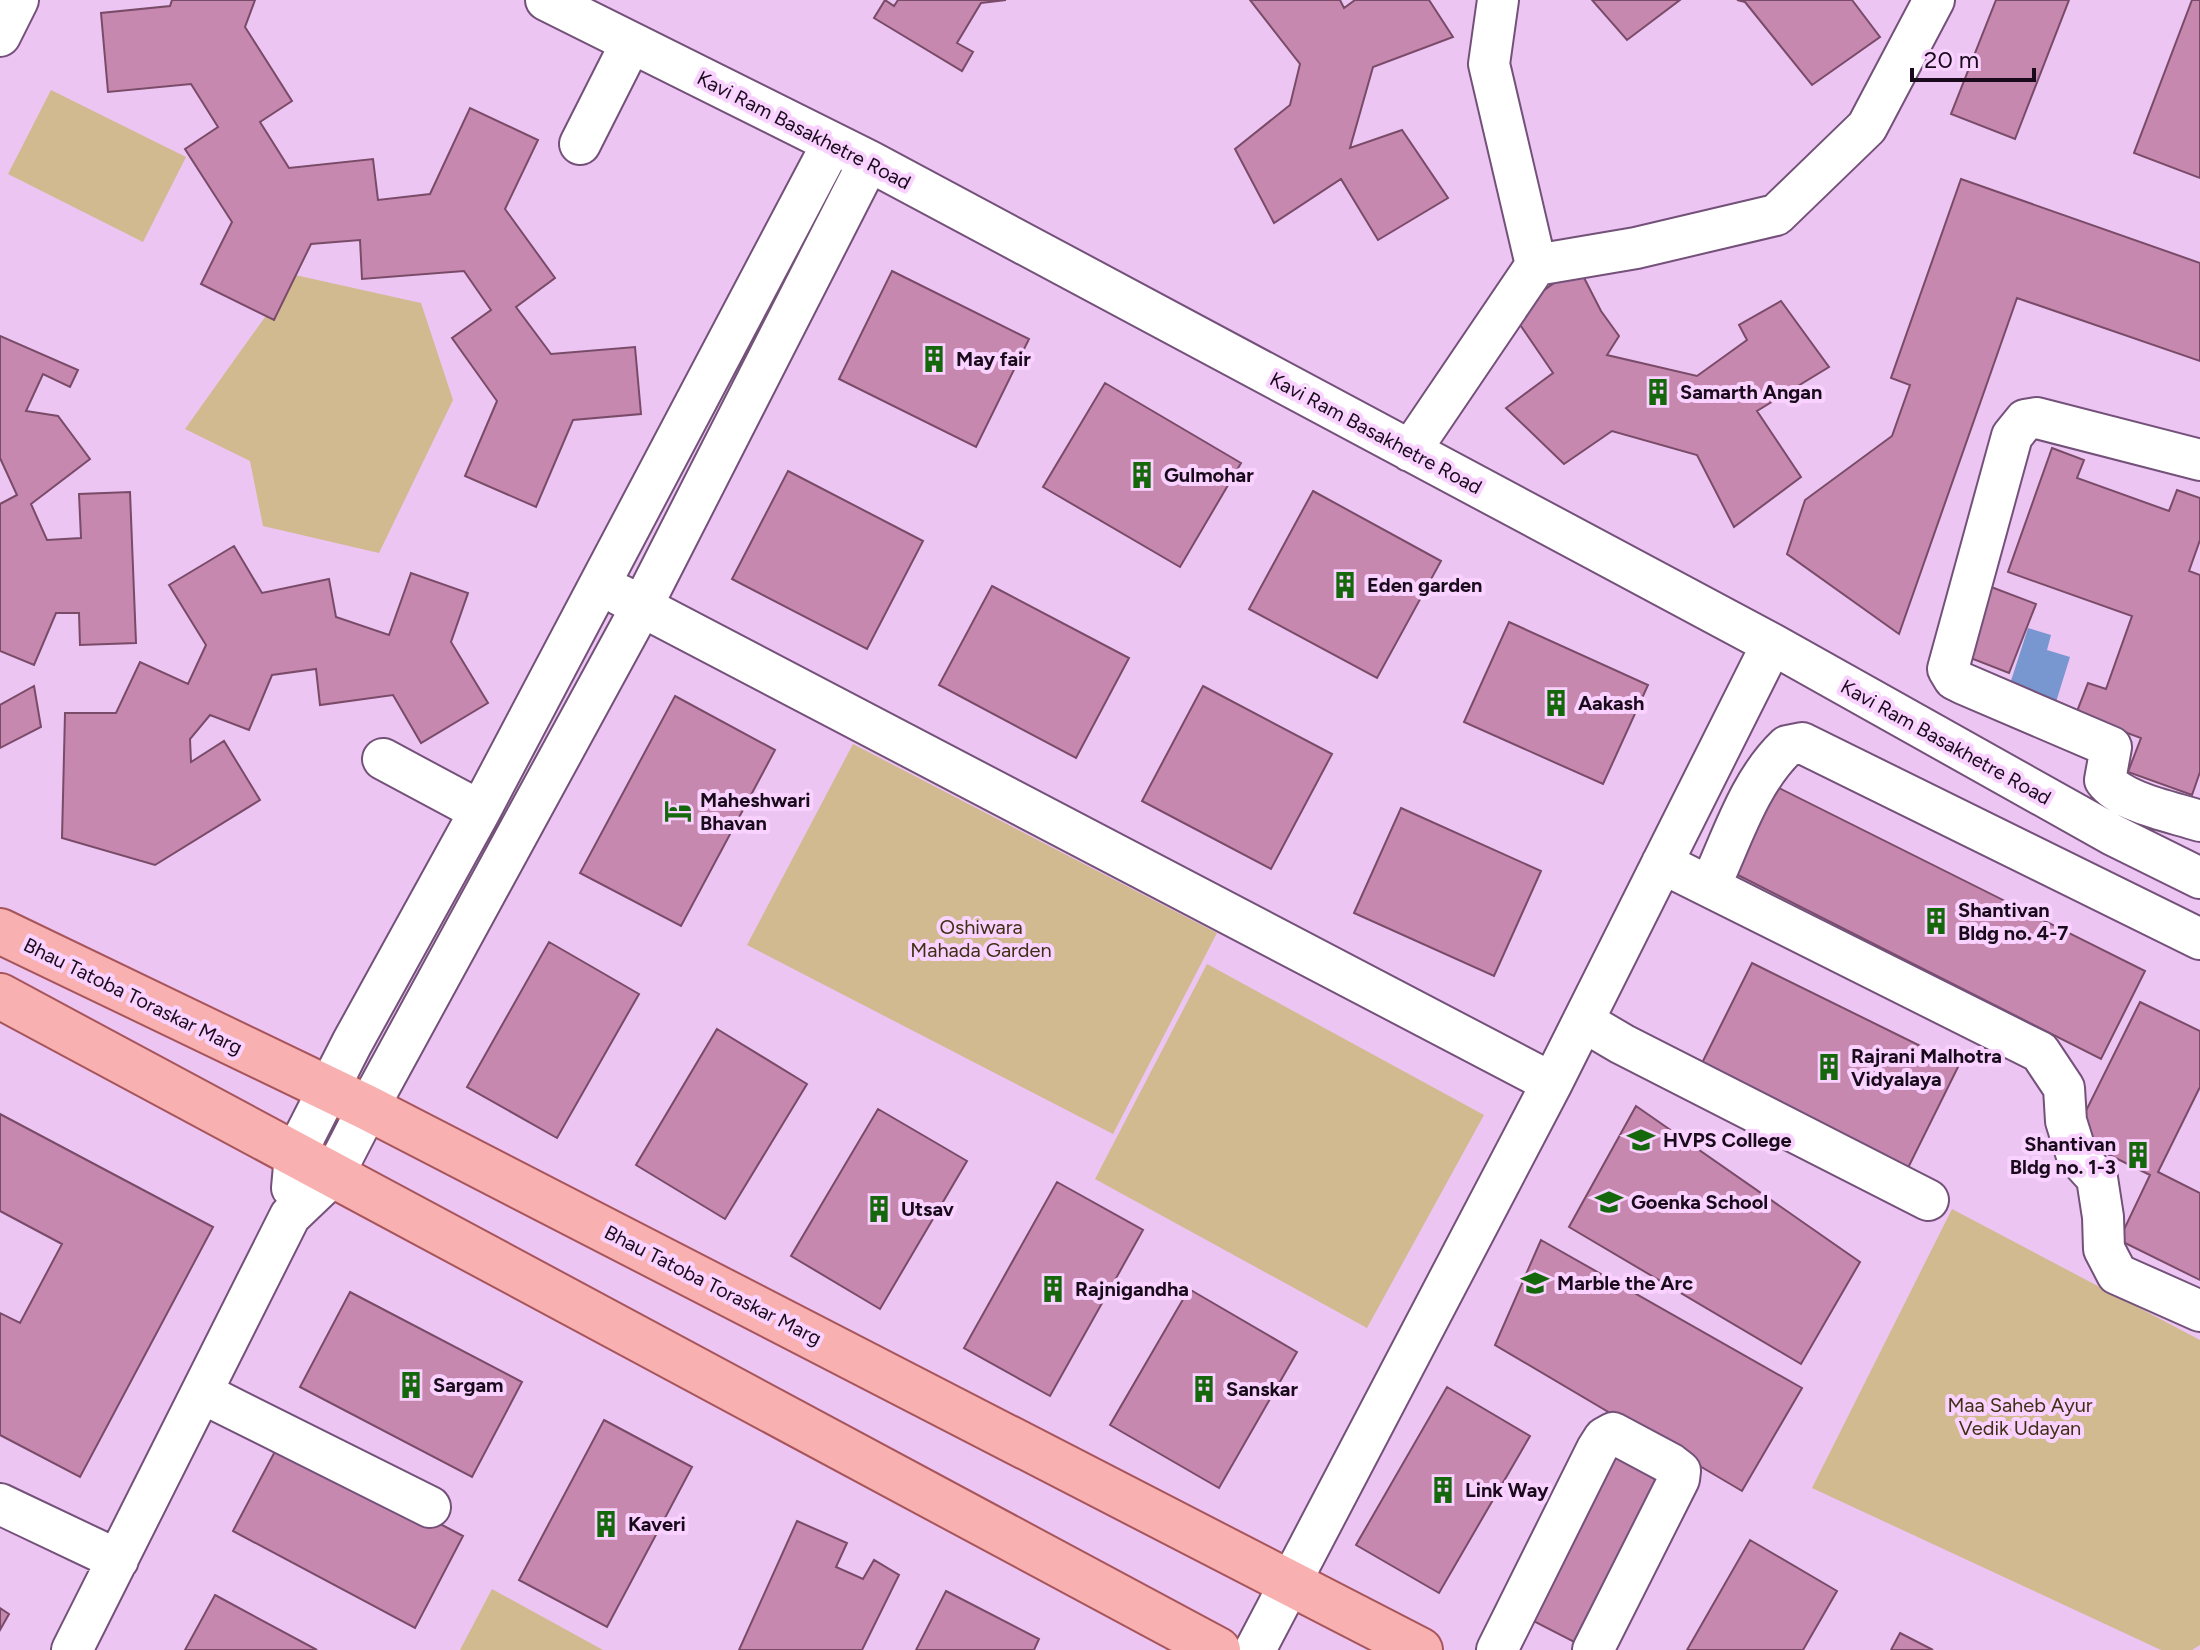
<svg xmlns="http://www.w3.org/2000/svg" width="2200" height="1650" font-family="Figtree,sans-serif">
	<style>
		.green { fill: #d1ba90 }
		.water { fill: #7897d0 }
		.building { fill: #c688af; stroke: #794b68; stroke-width: 2 }
		.lines { fill: none; stroke-linecap: round; stroke-linejoin: round }
		.minor-casing { stroke: #735179; stroke-width: 44 }
		.major-casing { stroke: #a7555a; stroke-width: 48 }
		.minor { stroke: #fff; stroke-width: 40 }
		.major { stroke: #f8b1b0; stroke-width: 44 }
		.labels { text-anchor: middle; dominant-baseline: central; stroke-width: 8; stroke-linejoin: round; paint-order: stroke }
		.street-label { font-size: 20px; fill: #190b1b; stroke: #f9d2ff }
		.poi-label { font-size: 20px; font-weight: bold; fill: #190b1b; stroke: #f9d2ff; text-anchor: start }
		.park-label { font-size: 20px; fill: #3f3013; stroke: #f9d2ff }
	</style>
	<rect width="100%" height="100%" fill="#ecc5f2"/>
	<!-- green -->
	<path class="green" d="M51,90L186,157L143,242L8,174Z
		M295,275L421,303L453,400L379,553L263,526L250,461L185,429Z
		M853,744L1217,933L1113,1134L747,945Z
		M1207,964L1484,1115L1367,1328L1095,1179Z
		M1952,1209L2200,1340V1645L2192,1650H2161L1812,1488Z
		M492,1589L603,1650H460Z"/>
	<!-- water -->
	<path class="water" d="M2028,628L2051,635L2047,650L2070,657L2056,702L2009,687Z"/>
	<!-- building -->
	<path class="building" d="M172,0H255L245,27L292,101L260,122L289,168L373,159L378,200L430,194L470,108L538,140L505,209L555,278L516,307L551,354L635,347L641,414L573,420L536,507L465,476L497,401L452,338L491,310L464,271L362,279L360,240L311,244L274,320L201,284L232,222L185,149L218,127L191,84L108,92L101,13L170,6Z
		M885,0L894,6L898,0H1006L981,3L957,43L973,52L962,71L874,18Z
		M1250,0H1340L1344,8L1355,0H1429L1453,37L1373,67L1350,148L1402,130L1448,198L1378,240L1341,179L1274,223L1235,149L1290,105L1300,64Z
		M1592,0H1680L1627,40Z
		M1737,0H1852L1880,37L1812,85L1745,2Z
		M1996,0H2069L2015,139L1951,114Z
		M2192,0H2200V178L2134,153Z
		M1961,179L2200,263V361L2017,298L1899,634L1787,554L1805,500L1892,436L1910,385L1891,378Z
		M1578,266L1601,311L1619,336L1607,355L1697,376L1747,340L1739,325L1781,301L1829,367L1757,411L1801,477L1734,527L1697,455L1612,431L1564,464L1506,408L1553,373L1512,313Z
		M892,271L1029,339L976,447L839,379Z
		M0,336L78,370L70,387L43,374L26,411L58,416L90,459L31,504L47,540L81,538L79,494L130,492L136,643L80,645L79,613H56L34,665L0,651V504L17,495L0,458Z
		M1105,383L1241,463L1180,567L1043,487Z
		M2052,448L2084,460L2077,478L2169,511L2177,490L2200,498V540L2189,571L2200,575V772L2192,795L2128,772L2141,738L2076,714L2088,683L2106,689L2132,616L2008,572Z
		M788,471L923,541L867,649L732,579Z
		M1313,491L1441,561L1377,678L1249,609Z
		M234,546L262,593L329,579L336,617L389,635L411,573L468,593L451,642L488,703L421,743L393,695L320,705L316,669L272,675L249,730L210,715L190,739L191,762L224,741L260,800L155,865L62,838L65,713H116L140,662L188,684L206,645L169,585Z
		M1978,582L2036,604L2009,673L1955,652Z
		M992,586L1129,658L1076,758L939,685Z
		M1509,622L1648,685L1603,784L1464,722Z
		M34,686L41,727L0,748V705Z
		M1203,686L1332,754L1271,869L1142,801Z
		M675,696L775,750L681,926L580,873Z
		M1771,784L2145,971L2101,1059L1728,870Z
		M1401,808L1541,871L1494,976L1354,913Z
		M549,942L639,994L557,1138L467,1087Z
		M1752,963L1959,1065L1906,1172L1699,1069Z
		M2140,1002L2200,1031V1087L2158,1172L2200,1193V1280L2119,1240L2150,1175L2073,1137Z
		M717,1029L807,1084L725,1219L636,1165Z
		M1636,1106L1860,1262L1801,1364L1569,1227Z
		M878,1109L967,1161L880,1309L791,1256Z
		M0,1114L213,1227L80,1477L0,1435V1313L20,1323L62,1244L0,1211Z
		M1057,1182L1143,1230L1050,1396L964,1348Z
		M1541,1240L1802,1388L1742,1491L1495,1345Z
		M1189,1289L1297,1352L1219,1488L1110,1425Z
		M350,1292L522,1382L472,1477L300,1387Z
		M1447,1387L1530,1436L1439,1593L1356,1545Z
		M604,1420L692,1467L607,1627L519,1580Z
		M281,1440L463,1536L415,1628L233,1531Z
		M1609,1443L1672,1475L1584,1647L1520,1614Z
		M797,1521L847,1543L836,1567L863,1579L874,1560L899,1575L862,1650H739Z
		M1750,1540L1837,1591L1803,1650H1687Z
		M946,1591L1039,1639L1034,1650H916Z
		M215,1595L317,1650H185Z
		M0,1608L9,1614L0,1630Z
		M1900,1633L1933,1650H1891Z"/>
	<g class="lines">
		<!-- minor casing -->
		<g class="minor-casing">
			<path id="minor" d="M546,0L869,161L1772,644L2113,835L2200,878
				M1498,0L1489,64L1536,265
				M0,36L18,0
				M580,144L631,43
				M1410,451L1536,265L1636,248L1776,215L1867,127L1934,0
				M2200,460L2037,418L2025,420L2012,436L1948,669L1954,679L1964,684L2111,747L2105,780C2122,803 2173,812 2200,821
				M620,595L1552,1083
				M383,759L480,811
				M1662,863L2040,1052L2064,1088L2066,1121L2077,1156L2097,1178L2103,1217L2104,1249L2117,1274L2200,1311
				M1710,886C1732,839 1749,782 1787,746L1802,743L2200,939
				M1583,1021L1622,1044L1928,1200
				M292,1188L295,1155L352,1043L480,811L832,144
				M202,1393L430,1507
				M0,1504L118,1560
				M72,1650L290,1216L334,1174L368,1108L642,606L869,161
				M1255,1650L1552,1083L1772,644
				M1497,1650L1597,1449L1604,1438L1613,1433L1671,1464L1680,1471L1679,1479L1593,1650"/>
		</g>
		<!-- major casing -->
		<g class="major-casing">
			<path id="major" d="M0,931L368,1108L1420,1650
				M0,996L1218,1650"/>
		</g>
		<!-- minor -->
		<use href="#minor" class="minor"/>
		<!-- major -->
		<use href="#major" class="major"/>
	</g>
	<!-- icons -->
	<defs>
		<g id="building-bare" transform="scale(2.16)"><path d="M-4-6H4V6H1V3H-1V6H-4ZM-2.5-4.3h1.7v1.8h-1.7ZM.8-4.3h1.7v1.8H.8ZM-2.5-1h1.7V.8h-1.7ZM.8-1h1.7V.8H.8Z" fill="#14680b" stroke="#f9d2ff" stroke-width="2.5" paint-order="stroke"/></g>
		<g id="hotel-bare" transform="scale(2.16)"><path d="M-6-4.5h1.5V1H6V5H4.5V3h-9V5H-6ZM-4 0a1.8 1.8 0 1 1 3.6 0ZM.5 0V-2.5h3Q6-2.5 6 0Z" fill="#14680b" stroke="#f9d2ff" stroke-width="2.5" paint-order="stroke"/></g>
		<g id="school-bare" transform="scale(2.16)"><path d="M0-5L7-2L0 1L-7-2ZM-4 1L0 2.5L4 1V4Q0 6-4 4Z" fill="#14680b" stroke="#f9d2ff" stroke-width="2.5" paint-order="stroke"/></g>
	</defs>
	<g fill-rule="evenodd">
		<use href="#building-bare" x="934" y="359"/>
		<use href="#building-bare" x="1658" y="392"/>
		<use href="#building-bare" x="1142" y="475"/>
		<use href="#building-bare" x="1345" y="585"/>
		<use href="#building-bare" x="1556" y="703"/>
		<use href="#hotel-bare" x="678" y="811"/>
		<use href="#building-bare" x="1936" y="921"/>
		<use href="#building-bare" x="1829" y="1067"/>
		<use href="#school-bare" x="1641" y="1140"/>
		<use href="#building-bare" x="2138" y="1155"/>
		<use href="#school-bare" x="1609" y="1202"/>
		<use href="#building-bare" x="879" y="1209"/>
		<use href="#school-bare" x="1535" y="1283"/>
		<use href="#building-bare" x="1053" y="1289"/>
		<use href="#building-bare" x="411" y="1385"/>
		<use href="#building-bare" x="1204" y="1389"/>
		<use href="#building-bare" x="1443" y="1490"/>
		<use href="#building-bare" x="606" y="1524"/>
	</g>
	<g class="labels">
		<!-- street labels -->
		<g class="street-label">
			<text transform="translate(804 130) rotate(27)">Kavi Ram Basakhetre Road</text>
			<text transform="translate(1376 433) rotate(28)">Kavi Ram Basakhetre Road</text>
			<text transform="translate(1946 742) rotate(29)">Kavi Ram Basakhetre Road</text>
			<text transform="translate(133 996) rotate(26)">Bhau Tatoba Toraskar Marg</text>
			<text transform="translate(713 1285) rotate(27)">Bhau Tatoba Toraskar Marg</text>
		</g>
		<!-- poi labels -->
		<g class="poi-label">
			<text x="956" y="359">May fair</text>
			<text x="1680" y="392">Samarth Angan</text>
			<text x="1164" y="475">Gulmohar</text>
			<text x="1367" y="585">Eden garden</text>
			<text x="1578" y="703">Aakash</text>
			<text x="700" y="800">Maheshwari<tspan x="700" dy="23">Bhavan</tspan></text>
			<text x="1958" y="910">Shantivan<tspan x="1958" dy="23">Bldg no. 4-7</tspan></text>
			<text x="1851" y="1056">Rajrani Malhotra<tspan x="1851" dy="23">Vidyalaya</tspan></text>
			<text x="1663" y="1140">HVPS College</text>
			<text x="2116" y="1144" text-anchor="end">Shantivan<tspan x="2116" dy="23">Bldg no. 1-3</tspan></text>
			<text x="1631" y="1202">Goenka School</text>
			<text x="901" y="1209">Utsav</text>
			<text x="1557" y="1283">Marble the Arc</text>
			<text x="1075" y="1289">Rajnigandha</text>
			<text x="433" y="1385">Sargam</text>
			<text x="1226" y="1389">Sanskar</text>
			<text x="1465" y="1490">Link Way</text>
			<text x="628" y="1524">Kaveri</text>
		</g>
		<!-- park labels -->
		<g class="park-label">
			<text x="981" y="927">Oshiwara<tspan x="981" dy="23">Mahada Garden</tspan></text>
			<text x="2020" y="1405">Maa Saheb Ayur<tspan x="2020" dy="23">Vedik Udayan</tspan></text>
		</g>
	</g>
	<!-- scale -->
	<path d="M1912 68v12h122v-12" fill="none" stroke="#190b1b" stroke-width="4"/>
	<text x="1924" y="68" font-size="24" fill="#190b1b" stroke="#f9d2ff" stroke-width="6" paint-order="stroke">20 m</text>
</svg>
